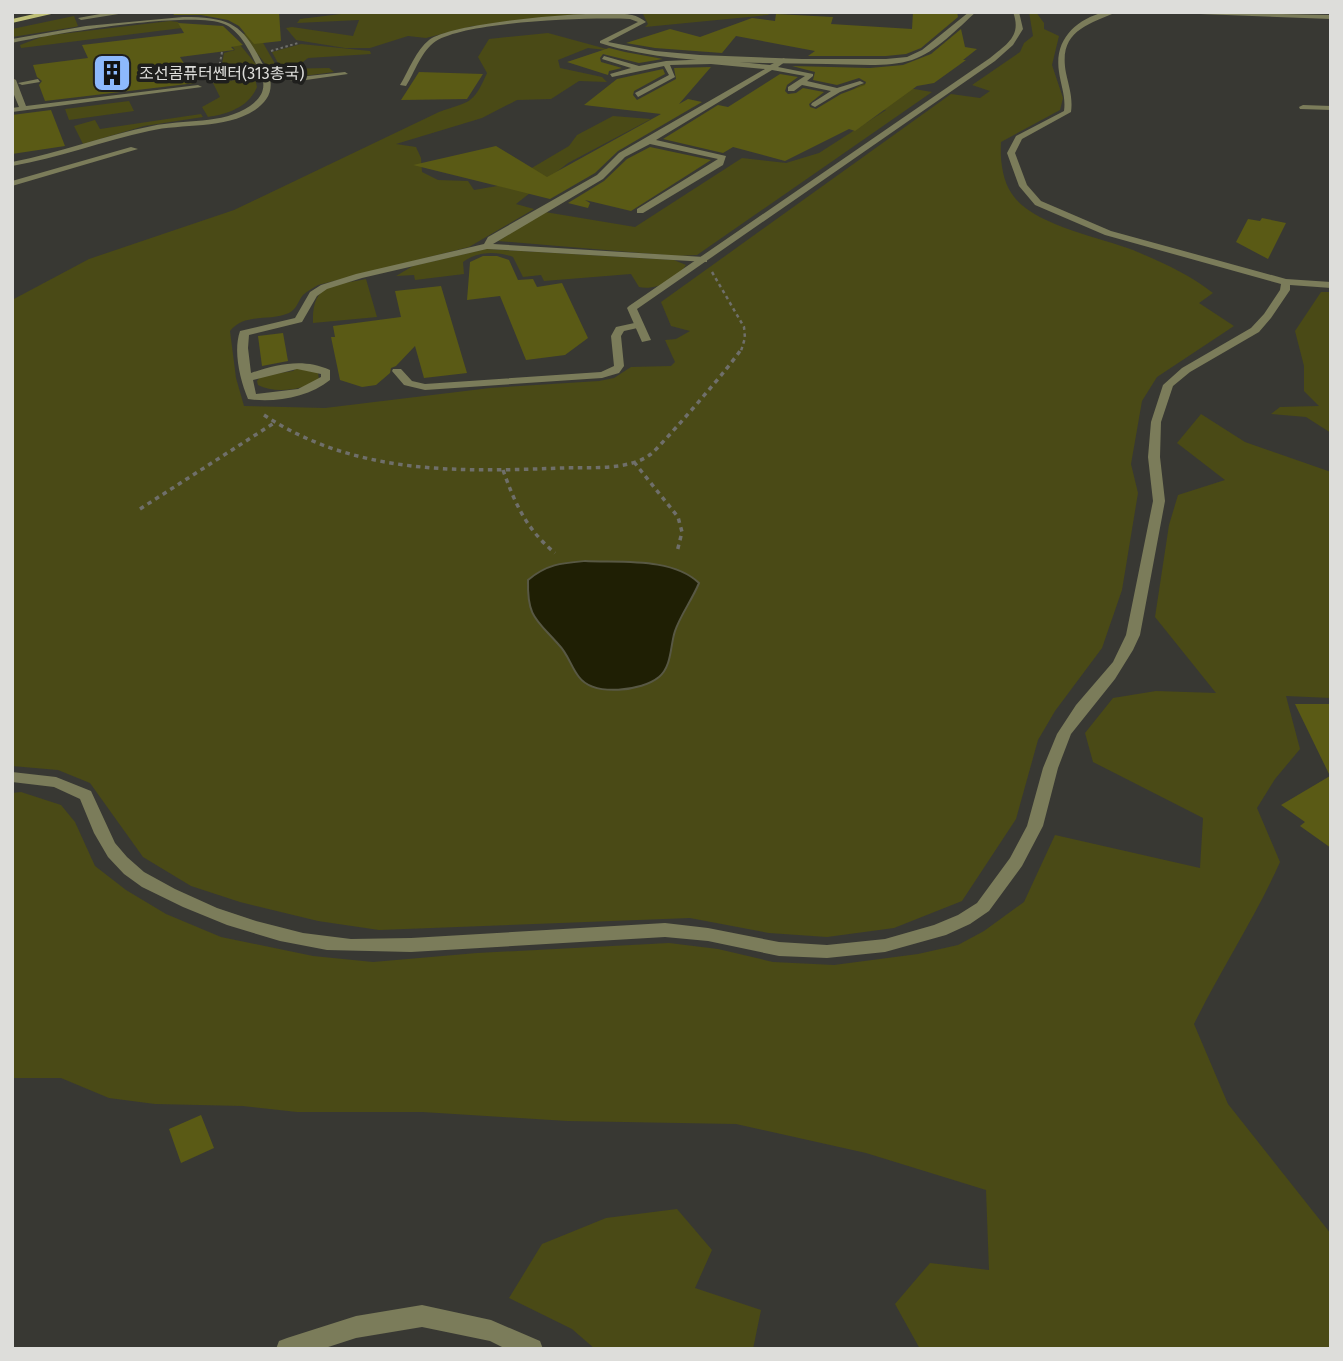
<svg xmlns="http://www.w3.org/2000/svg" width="1343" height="1361" font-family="'Fira Sans','Noto Sans KR',sans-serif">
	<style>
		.green { fill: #4a4a16 }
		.water { fill: #1f1f04; stroke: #585844; stroke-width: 2 }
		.building { fill: #5a5a15 }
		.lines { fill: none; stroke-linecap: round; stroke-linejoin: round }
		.path-far2 { stroke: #6f6f6a; stroke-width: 2; stroke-dasharray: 2.5 2.5; stroke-linecap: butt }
		.path-far1 { stroke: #6f6f6a; stroke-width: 2.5; stroke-dasharray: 3.5 3.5; stroke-linecap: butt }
		.path { stroke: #6f6f6a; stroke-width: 3.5; stroke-dasharray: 4.5 4.5; stroke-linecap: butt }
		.lane { fill: #7b7c5a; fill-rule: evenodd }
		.street { fill: #7b7c5a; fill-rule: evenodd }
		.primary { fill: #bebf77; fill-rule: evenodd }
		.labels { text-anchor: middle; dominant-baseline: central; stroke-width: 7; stroke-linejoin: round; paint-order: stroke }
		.far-poi-label { font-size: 16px; fill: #ddddda; stroke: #1f1f1d; text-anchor: start }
	</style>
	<rect width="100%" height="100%" fill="#383833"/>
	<!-- green -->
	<path class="green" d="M357,12H771L768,15L645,27L648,24L643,14L632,13L473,26L426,38L408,36L370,48H345L296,40L286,28L292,27L353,36L359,20L297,23L300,19Z
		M1029,12H1036L1044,23V29L1059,36L1052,65L1063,98L1060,110L1001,142C1000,159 1002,180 1012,194C1032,225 1099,237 1133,250C1161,262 1189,274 1213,293L1199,303L1234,326L1157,377L1142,401L1131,464L1138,493L1122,590L1102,648L1055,711L1038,740L1016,819L962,901L894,928L827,937L769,933L690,918L379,930L318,921L240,902L191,886L143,857L90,783L58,770L12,766V300L89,259L234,210L439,112C470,101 473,105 487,73L478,57L489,39L548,33L614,51L588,48L558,60L560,68L602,77L607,82L579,81L551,99L517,100L482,118L396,144L416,147L421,158L422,172L438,180L468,181L474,190L503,185L569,146L577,135L613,116L651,119L568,163L516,204L534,209L469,247L318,285C313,288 307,291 303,295C298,301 297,309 289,313C269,322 245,312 230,331L236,378L244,406L325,408L490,388L599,381L614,378L631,367L671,366L675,362L665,340L676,339L690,331L671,326L661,302L951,94L980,98L990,91L972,85L1020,52L1024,43L1033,36Z
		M74,16L78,26L75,27L12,37V29Z
		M170,21L178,22L182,28L21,48L20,45L44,36Z
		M251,33L262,41L278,69L329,68L334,72L296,77L274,75L242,34Z
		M232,35L259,68L260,72L224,79L221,70L224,53L235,50L225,36Z
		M301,44L370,51L371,54L308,58L299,65L280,67L272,52Z
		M250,78H255L257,87C249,107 228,114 208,117L202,107L220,97L213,83Z
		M873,82L932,92L697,255L677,256L498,241L545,212L635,227L742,158L786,163L819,153L886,110L836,100L860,85Z
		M129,101L134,111L69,120L65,109Z
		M201,114L203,117L144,126L83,144L74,126L95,120L100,129Z
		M486,249L674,260L686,265C677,279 656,291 639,287L631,274L544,281L541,275L523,277L513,257C497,251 477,251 463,262L464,274L415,280L414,275L396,276L413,266Z
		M366,279L377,317L313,323C312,283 332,286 366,279Z
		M1321,292H1331V433L1306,417L1271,414L1280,407L1319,406L1304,391V366L1295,331Z
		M297,368L318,372L319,380C303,390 275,394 258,385L257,381L261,376L293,371Z
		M1201,414L1245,442L1331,472V698L1286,696L1300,749L1275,779L1257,808L1280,862C1255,918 1221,969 1194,1024L1228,1104L1331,1234V1349H920L895,1304L930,1263L989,1270L986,1190L866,1153L736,1124L567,1121L422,1112H297L243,1106L155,1104L109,1098L61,1078H12V793L21,792L61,805L75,822L95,866L126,890L166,914L221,937L313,956L373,962L477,953L669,943L718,949L773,962L834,965L918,954L958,945L984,931L1024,902L1055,835L1200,868L1203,818L1093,762L1085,733L1113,698L1156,691L1216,693L1155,617L1169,525L1178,495L1225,480L1177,443Z
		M677,1209L712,1250L695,1288L761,1310L753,1349H595L572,1329L509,1298L542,1244L606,1218Z"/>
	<!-- water -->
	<path class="water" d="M585,561C620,563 672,557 699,583C692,600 681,614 675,631C670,646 672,666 659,677C642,691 594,697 579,677C571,667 568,654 559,645C536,619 527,617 528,580C547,564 562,563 585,561Z"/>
	<!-- building -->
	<path class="building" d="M172,12H279L281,41L254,44L239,26L228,20L201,15H174Z
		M913,12H957L958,17L921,48L906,54L886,56H808L815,51L736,36L722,53L655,48L626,43L670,29L700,37L752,18L775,21L776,14L833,17L831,24L912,29Z
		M178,23L223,26L243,45L231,47L234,50L180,57L196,83L45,101L39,85L42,81L37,77L33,65L88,58L82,45L184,33Z
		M961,29L965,47L977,49L963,60H966L934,83L917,86L855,131L849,129L785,161L733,147L723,153L663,139L718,105L728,107L780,74L798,77L787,85L785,91L788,94L796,93L803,88L824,92L809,104L810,107L816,109L841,94L865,85L866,82L859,78L837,85L813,80L815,72L792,66L870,68L903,65L931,54Z
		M609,48L625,52L663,59L639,63L603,54L600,58L601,62L622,68L609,71L608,75L567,62Z
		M711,67L679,104L688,99L702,102L618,151L595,173L550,199L413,165L496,146L547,177L661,114L584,105L617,79L663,69L665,74L634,91L633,95L637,100L676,79L674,68Z
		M419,72L483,74L467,99L401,100Z
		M51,110L65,146L12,154V115Z
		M650,147L711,160L631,211L585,200L590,203L588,208L568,203L604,181L627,159Z
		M1262,218L1286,223L1268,259L1236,242L1248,219L1260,221Z
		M483,256H497L509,260L518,280L533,279L537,287L562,283L588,338L565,355L526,360L500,296L467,300L470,262Z
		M441,286L467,373L424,378L415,346L396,366L391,368L390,373L376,385L362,387L340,380L331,337H335L333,326L401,317L395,291Z
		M283,333L288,361L262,366L258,336Z
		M1295,704H1331V848L1300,826L1305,822L1281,805L1330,776Z
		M201,1115L214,1148L181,1163L169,1129Z"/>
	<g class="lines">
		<!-- path-far2 -->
		<path class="path-far2" d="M271,51L298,43
			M222,52L219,68L222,81
			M212,82L249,77"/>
		<!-- path-far1 -->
		<path class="path-far1" d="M712,272L744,327L745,338L741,351"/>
		<!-- path -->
		<path class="path" d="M264,415C355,475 458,472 562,468C589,467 629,471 651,454C662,445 736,360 741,349
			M634,462L678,517L682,532L677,552
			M503,470C515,504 527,530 555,553
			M140,509L274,423"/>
		<!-- lane -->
		<path class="lane" d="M111,12H131L81,20L78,18Z
			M183,17C237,17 244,27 268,74L299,77L345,72L348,74L299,81L270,78C273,93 266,102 255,110C224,130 183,123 149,131C103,141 59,158 12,166V162C60,153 105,135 152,126C184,119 222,125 250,106C264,96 267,85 259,70C251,54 241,31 224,24C192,10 51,34 12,43V39L86,26Z
			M604,56L639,66L666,61L711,59L770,65L784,58L786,61L778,67L813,74V76L807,81L837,88L860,81L864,83L840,92L815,107L811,105L812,103L831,91L802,85L794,91H788V87L805,76L772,70L656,140L726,156L723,165L643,213H637V209L718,159L650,144L625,157L603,179L493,244L704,257L707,258V262L487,249L362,278L327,289L317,296L302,322L249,335L248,348L251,373C278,364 303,358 330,370V380C309,397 275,403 248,399C240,380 233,351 240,331L295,318L310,292L321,285L356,274L484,244L488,237L597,175L619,153L765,69L711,64L670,65L675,77L638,97L635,93L669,75L664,66L612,77L610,74L631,68L602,59ZM297,369L321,374V377L298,389L256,394L253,380Z
			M12,78L16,80L26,106L198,85L202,87L12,112V108L19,107L12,90Z
			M38,79L40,82L22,85L18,83Z
			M1303,105L1331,106V110L1300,109L1299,107Z
			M131,147L138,149L12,186V181Z
			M639,322L644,325L642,327L624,331L621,336L624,366L619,373L602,378L425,390L404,385L392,371L393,369H401L412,381L425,384L601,372L614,366L611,336L616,327Z"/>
		<!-- street -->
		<path class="street" d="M969,12H976C958,28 936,52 912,60C887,68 854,64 827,64C758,63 665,64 600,43V41L638,22L630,19C590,17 468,21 436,41C421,51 415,72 406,86L400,85C409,70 416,50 429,40C453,22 601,9 632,15C637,16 642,19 646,22L608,42L655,51L700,55L802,59H886L907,57L922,50Z
			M1013,12H1019L1023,29L1013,45L995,61L637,309L651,340L642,342L627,308L629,306L990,58C1007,44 1022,36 1013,12Z
			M1104,12H1117C1087,25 1058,31 1066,73C1069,87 1073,98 1071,112L1022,139L1015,153L1027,185L1041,201L1111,231L1286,279L1331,282V288L1290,285V290L1271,318L1259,332L1190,372L1173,386L1161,422L1160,457L1165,501L1140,635L1133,650L1115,679L1071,734L1058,768L1043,826L1022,866L989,911L970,924L946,935L885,952L827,958L779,956L708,941L665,937L411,952L327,950L280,941L227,925L183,907L142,887L124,874L108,857L94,833L80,799L54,787L12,782V772L56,777L91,791L115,843L127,857L144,872L175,889L217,908L256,921L303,933L351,939L411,938L665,923L708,928L779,942L827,945L885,939L934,925L958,915L977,903L1010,858L1027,826L1043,768L1057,734L1076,705L1113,662L1126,635L1153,501L1148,457L1151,422L1163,385L1182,368L1251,328L1264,314L1280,290L1281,284L1105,235L1035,205L1019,186L1007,153L1016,136L1064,111C1066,97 1061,86 1059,72C1054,40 1075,20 1104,12Z
			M1197,12L1331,15V19L1200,14Z
			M422,1305L491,1320L540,1341L543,1349H506L490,1341L422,1327L356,1338L322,1349H276L279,1341L287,1338L356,1316Z"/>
		<!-- primary -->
		<path class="primary" d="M43,12H60L12,23V19Z"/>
	</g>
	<!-- icons -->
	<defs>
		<g id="building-square" transform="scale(2.0125)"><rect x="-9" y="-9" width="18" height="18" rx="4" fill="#8db9fc" stroke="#1f1f1d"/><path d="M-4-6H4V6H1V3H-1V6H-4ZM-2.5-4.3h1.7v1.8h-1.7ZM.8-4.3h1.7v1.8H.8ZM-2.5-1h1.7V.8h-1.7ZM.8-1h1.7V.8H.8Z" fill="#111"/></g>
	</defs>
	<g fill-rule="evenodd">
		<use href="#building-square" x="112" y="73"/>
	</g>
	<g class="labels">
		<!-- far-poi labels -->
		<g class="far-poi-label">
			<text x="139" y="73">조선콤퓨터쎈터(313총국)</text>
		</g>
	</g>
	<!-- border -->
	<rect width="1343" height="1361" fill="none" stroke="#ddddda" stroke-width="28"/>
</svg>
